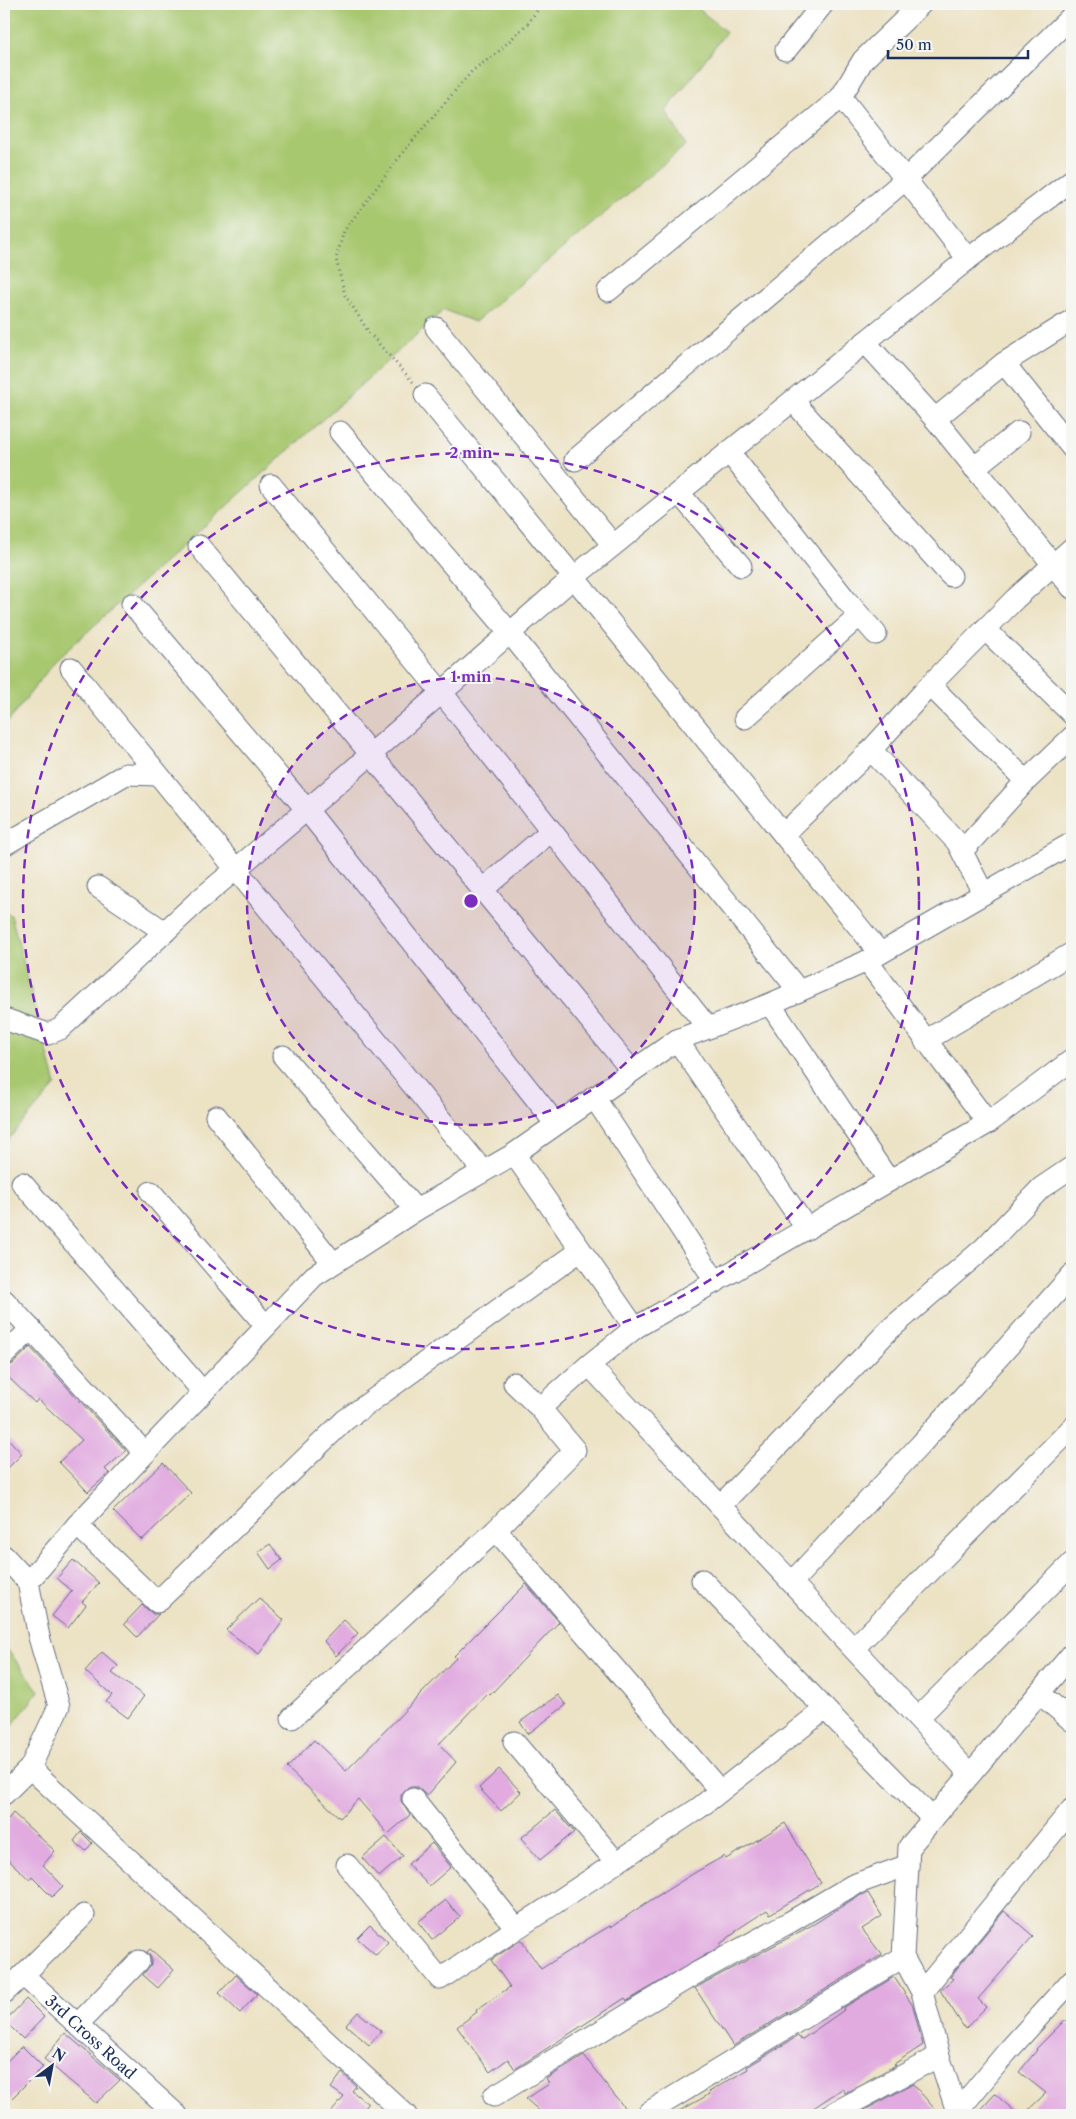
<svg xmlns="http://www.w3.org/2000/svg" width="1076" height="2119" font-family="'Libre Caslon Text',serif">
	<style>
		.green { fill: #a8c870; stroke: #627c67 }
		.building { fill: #e1abe0 }
		.lines { fill: none; stroke-linecap: round; stroke-linejoin: round }
		.minor-casing { stroke: #646e82; stroke-width: 23 }
		.path { stroke: #646e82; stroke-width: 3; stroke-dasharray: 1 4; stroke-linecap: butt }
		.minor { stroke: #fff; stroke-width: 21 }
		.ring { fill: none; stroke: #7b2cbf; stroke-width: 2.5; stroke-dasharray: 9 6 }
		.labels { text-anchor: middle; dominant-baseline: central; stroke-width: 4; stroke-linejoin: round; paint-order: stroke }
		.street-label { font-size: 16px; fill: #1b2f5e; stroke: #f6f6f2 }
		.centre { fill: #7b2cbf; stroke: #f6f6f2; stroke-width: 2.5 }
		.ring-label { font-size: 15px; text-anchor: middle; font-weight: bold; fill: #7b2cbf; stroke: #f6f6f2; stroke-width: 4; stroke-linejoin: round; paint-order: stroke }
	</style>
	<rect width="100%" height="100%" fill="#f6f6f2"/>
	<filter id="ink" filterUnits="userSpaceOnUse"><feTurbulence type="fractalNoise" baseFrequency=".02" numOctaves="2"/><feDisplacementMap in="SourceGraphic" scale="10" xChannelSelector="R" yChannelSelector="G"/><feConvolveMatrix kernelMatrix="1 2 1 2 8 2 1 2 1" color-interpolation-filters="sRGB"/></filter>
	<filter id="wash" filterUnits="userSpaceOnUse"><feTurbulence type="fractalNoise" baseFrequency=".0096" numOctaves="4" result="noise"/><feDisplacementMap in="SourceGraphic" scale="20" xChannelSelector="R" yChannelSelector="G"/><feGaussianBlur stdDeviation="1.12" result="paint"/><feColorMatrix in="noise" values="0 0 0 0 0 0 0 0 0 0 0 0 0 0 0 0 0 1.4 0 .05"/><feComposite in="paint" operator="in"/></filter>
	<g filter="url(#wash)">
		<rect width="100%" height="100%" fill="#ece2c4"/>
		<!-- green -->
		<path class="green" d="M4,4H693L726,32L666,111L686,145L475,322L444,310L55,661L4,727Z
			M4,913L11,915L56,1085L4,1144Z
			M4,1645L39,1691L4,1736Z"/>
		<g id="blocks">
			<!-- building -->
			<path class="building" d="M30,1347L126,1451L105,1469L109,1473L88,1492L59,1462L82,1440L38,1399L35,1403L4,1373V1367L13,1364Z
				M4,1434L22,1454L4,1472Z
				M163,1463L191,1493L142,1540L113,1511Z
				M270,1544L282,1560L270,1569L258,1552Z
				M73,1560L99,1583L82,1602L86,1605L68,1628L52,1616L72,1591L57,1578Z
				M526,1584L559,1622L490,1695L488,1693L439,1744L456,1762L427,1796L417,1787H411L405,1790L401,1795V1801L410,1815L388,1834L358,1799L340,1818L287,1768L314,1740L346,1771L456,1658L454,1656Z
				M259,1598L284,1620L259,1654L226,1630Z
				M142,1605L153,1614H159L137,1637L124,1624Z
				M344,1620L358,1633L336,1656L324,1641Z
				M102,1652L118,1666L112,1673L144,1696L128,1718L106,1702L112,1695L85,1671Z
				M558,1695L566,1705L528,1734L520,1722Z
				M499,1769L521,1792L501,1811L479,1788Z
				M555,1810L574,1832L540,1860L521,1838Z
				M13,1813L55,1851L43,1865L63,1886L52,1897L32,1877L30,1880L4,1856V1824Z
				M785,1823L821,1883L770,1914L767,1910L735,1931L736,1932L720,1944L721,1946L627,2001L625,1998L515,2069L508,2059L490,2072L457,2027L477,2012L476,2010L510,1987L491,1960L521,1940L541,1969L588,1939L610,1926L611,1927L643,1905L696,1872L724,1856L726,1859Z
				M81,1832L92,1843L86,1851L74,1841Z
				M386,1837L403,1856L379,1877L362,1858Z
				M432,1843L451,1867L429,1886L408,1864Z
				M868,1893L882,1916L862,1929L882,1955L880,1956L733,2046L695,1988L814,1924L858,1896Z
				M446,1900L460,1917L432,1940L418,1922Z
				M1004,1911L1033,1936L978,1999L986,2007L965,2029L940,1990L953,1979L950,1977Z
				M370,1925L388,1942L376,1955L357,1938Z
				M150,1949L174,1970L158,1988L143,1975L151,1964V1958L147,1952Z
				M236,1975L257,1994L240,2013L219,1993Z
				M894,1977L913,2006L923,2045L894,2064L896,2065L845,2093L842,2089L803,2115H672L710,2094L709,2092L748,2069L747,2067L798,2036L801,2040L844,2010L843,2008Z
				M26,1999L44,2017L23,2039L5,2021Z
				M358,2012L381,2031L369,2045L346,2025Z
				M1065,2020L1072,2027V2115H1023L1046,2093L1019,2072L1037,2050L1036,2049Z
				M65,2033L120,2080L96,2103L44,2059Z
				M22,2046L43,2067L4,2106V2064Z
				M584,2056L630,2115H544L526,2099L549,2084L546,2079Z
				M342,2073L356,2086L352,2091L368,2104L360,2115H329L344,2097L331,2088Z
				M913,2084L940,2115H860L859,2113Z
				M995,2094L1019,2115H976Z"/>
		</g>
	</g>
	<g filter="url(#ink)">
		<use href="#blocks" fill-opacity="0" stroke="#646e82" stroke-width="1"/>
		<g class="lines">
			<!-- minor casing -->
			<g class="minor-casing">
				<g id="minor">
					<path d="M786,50L823,4"/>
					<path d="M968,259L1072,180"/>
					<path d="M608,291L841,97"/>
					<path d="M436,328L613,545"/>
					<path d="M865,342L935,419L1004,363L1072,448"/>
					<path d="M1004,363L1072,320"/>
					<path d="M425,395L880,953"/>
					<path d="M793,401L951,576"/>
					<path d="M935,419L1072,588"/>
					<path d="M340,432L510,633L799,991"/>
					<path d="M575,460L906,179L1072,16"/>
					<path d="M974,468L1019,432"/>
					<path d="M271,485L442,693L708,1028"/>
					<path d="M679,493L741,566"/>
					<path d="M199,546L632,1071"/>
					<path d="M132,604L307,810L556,1124"/>
					<path d="M985,629L1072,714"/>
					<path d="M876,634L846,600L729,452L968,259L841,97L863,60L921,4"/>
					<path d="M71,668L483,1171"/>
					<path d="M930,685L1026,781L1072,737"/>
					<path d="M745,718L859,616"/>
					<path d="M871,750L957,842L983,893"/>
					<path d="M784,834L871,750L930,685L1015,599L1072,548"/>
					<path d="M4,845L126,774L158,775"/>
					<path d="M963,850L1026,781"/>
					<path d="M98,887L165,932"/>
					<path d="M483,889L551,831"/>
					<path d="M867,961L988,1123L1072,1060"/>
					<path d="M770,1004L889,1181L988,1123"/>
					<path d="M4,1019L48,1034L60,1029L198,901L323,796L574,577L729,452"/>
					<path d="M677,1040L807,1229"/>
					<path d="M925,1041L1072,953"/>
					<path d="M283,1056L416,1210"/>
					<path d="M594,1097L716,1282"/>
					<path d="M216,1116L333,1263"/>
					<path d="M514,1154L635,1328L589,1365L970,1774"/>
					<path d="M22,1183L203,1392"/>
					<path d="M151,1192L266,1326"/>
					<path d="M4,1300L145,1453"/>
					<path d="M635,1328L889,1181"/>
					<path d="M4,1355L31,1329"/>
					<path d="M514,1383L540,1408L575,1450L496,1530L720,1791"/>
					<path d="M540,1408L589,1365"/>
					<path d="M721,1505L889,1330L984,1248L1041,1188L1072,1167"/>
					<path d="M77,1525L157,1602L345,1420L580,1251"/>
					<path d="M4,1556L28,1582"/>
					<path d="M792,1582L921,1444L1072,1275"/>
					<path d="M854,1648L1072,1428"/>
					<path d="M1039,1693L1072,1721"/>
					<path d="M825,1709L933,1819"/>
					<path d="M292,1718L496,1530"/>
					<path d="M918,1718L1072,1563"/>
					<path d="M514,1742L616,1862"/>
					<path d="M30,1768L406,2115"/>
					<path d="M4,1794L30,1768L59,1706L39,1637L28,1582L77,1525L314,1276L416,1210L514,1154L677,1040L770,1004L867,961L1072,843"/>
					<path d="M413,1799L516,1928"/>
					<path d="M347,1865L440,1979L699,1808L825,1709L702,1580"/>
					<path d="M23,1975L84,1915"/>
					<path d="M922,1992L1072,1809"/>
					<path id="s1" d="M4,1993L23,1975L177,2115"/>
					<path d="M77,2025L139,1961"/>
					<path d="M494,2096L693,1975L790,1922L853,1885L908,1865"/>
					<path d="M649,2112L903,1957"/>
					<path d="M957,2112L1006,2053L1072,1980"/>
					<path d="M830,2115L939,2056"/>
					<path d="M958,2115L939,2056L922,1992L903,1957L909,1847L1072,1654"/>
				</g>
			</g>
			<!-- path -->
			<path class="path" d="M413,382L370,334L345,295L336,259L344,231L404,151L472,71L497,53L528,23L542,4"/>
			<!-- minor -->
			<use href="#minor" class="minor"/>
		</g>
	</g>
	<!-- distance rings -->
	<circle cx="471" cy="901" r="224" fill="#7b2cbf" fill-opacity=".12"/>
	<g class="ring">
		<circle cx="471" cy="901" r="224"/>
		<circle cx="471" cy="901" r="448"/>
	</g>
	<g class="labels">
		<!-- street labels -->
		<g class="street-label">
			<text stroke="none"><textPath href="#s1" startOffset="118">3rd Cross Road</textPath></text>
		</g>
	</g>
	<circle cx="471" cy="901" r="8" class="centre"/>
	<g class="ring-label">
		<text x="471" y="458">2 min</text>
		<text x="471" y="682">1 min</text>
	</g>
	<!-- margin -->
	<rect width="1076" height="2119" fill="none" stroke="#f6f6f2" stroke-width="20"/>
	<!-- north arrow -->
	<g transform="translate(52 2066) rotate(32)" stroke="#f6f6f2" stroke-width="4" paint-order="stroke">
	<path d="M0-4L9 19L0 12L-9 19Z" fill="#1b2f5e"/>
	<text y="-8" font-size="14" font-weight="bold" text-anchor="middle" fill="#1b2f5e">N</text>
	</g>
	<!-- scale -->
	<path d="M888 50v8h140v-8" fill="none" stroke="#1b2f5e" stroke-width="2.5"/>
	<text x="896" y="50" font-size="15" fill="#1b2f5e" stroke="#f6f6f2" stroke-width="4" paint-order="stroke">50 m</text>
</svg>
